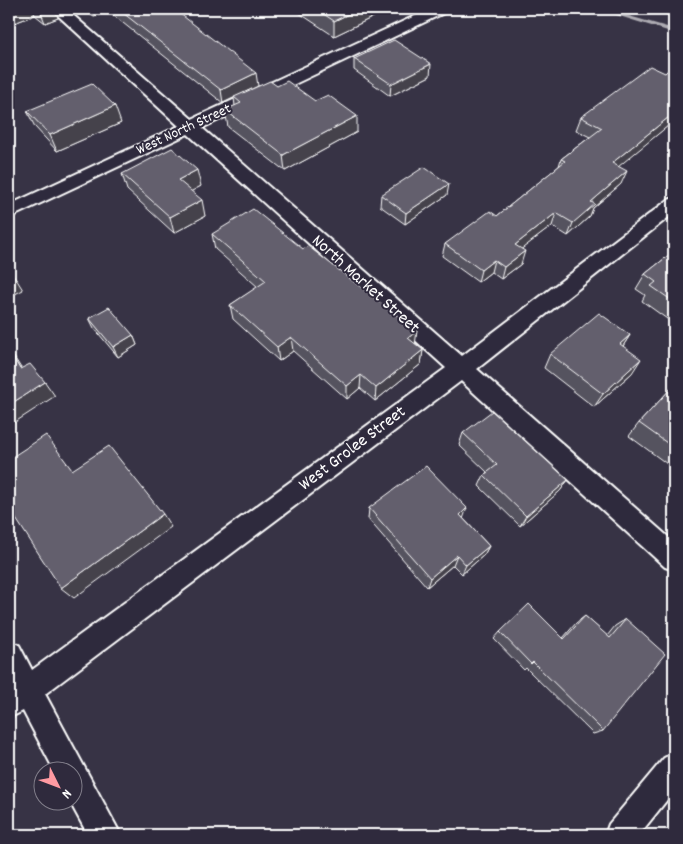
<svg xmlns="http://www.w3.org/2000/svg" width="683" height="844" font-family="Dekko,sans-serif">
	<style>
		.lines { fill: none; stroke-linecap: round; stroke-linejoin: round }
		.stream { fill: #adabb2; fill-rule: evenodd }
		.street-casing { stroke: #fff; stroke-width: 4 }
		.street { fill: #2f2a3d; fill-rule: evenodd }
		.wall { fill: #55525e; stroke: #fff }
		.shaded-wall { fill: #45424c; stroke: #fff }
		.building { fill: #635f6d; stroke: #fff }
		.labels { text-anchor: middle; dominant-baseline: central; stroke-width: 4; stroke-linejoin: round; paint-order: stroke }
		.far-street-label { font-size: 15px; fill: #fff; stroke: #2f2a3d }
		.street-label { font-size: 18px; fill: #fff; stroke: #2f2a3d }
	</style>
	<rect width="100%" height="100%" fill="#373345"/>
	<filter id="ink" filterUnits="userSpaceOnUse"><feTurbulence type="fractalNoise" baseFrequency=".02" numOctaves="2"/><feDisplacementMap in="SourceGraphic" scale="10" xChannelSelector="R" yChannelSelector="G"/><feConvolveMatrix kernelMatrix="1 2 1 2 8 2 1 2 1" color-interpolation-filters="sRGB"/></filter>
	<g filter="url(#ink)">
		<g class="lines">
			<!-- stream -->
			<path class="stream" d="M597,9H605L674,29V33Z"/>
			<!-- street casing -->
			<g class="street-casing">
				<path id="street" d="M51,9H66L192,119L430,9H448L446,12L202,128L462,356L668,200L674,198V213L477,369L674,542V570L665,567L461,381L45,694L121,835H88L70,802H72V772H55L23,711L9,718V641L19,645L32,670L446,368L188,134L9,218V205L179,126Z
					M674,753V791L639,835H605L609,824L664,758Z"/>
			</g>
			<!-- street -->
			<use href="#street" class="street"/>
		</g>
		<!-- wall -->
		<path class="wall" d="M9,9H55L58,18L45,23L35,15L9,25Z
			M68,9H174L258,86H277L357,132L285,171L228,127L225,110L235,106L234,98L223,103L108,11L94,17L82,9L73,12Z
			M293,9H390L334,36Z
			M354,59L430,76L390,96L354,70Z
			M674,65V121L618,166L621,184L593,208L590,216L568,236L552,226L521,249V264L501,279L491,272L478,282L442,256L445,244L497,216L559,166L561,159L590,137L576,130L581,117L665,73Z
			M27,111L121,123L57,151L35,127Z
			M122,174L201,186L191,191L205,216L174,233L127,190Z
			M381,195H447L405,224L380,206Z
			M212,234L415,343L423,350L421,364L375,401L360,388L347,399L293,351L279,361L233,319L230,305L258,287L215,249Z
			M674,251V324L642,301L645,295L636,289L645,274Z
			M89,318L133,335L137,345L118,357L94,328Z
			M630,335L623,346L632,373L594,407L544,368L550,354Z
			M674,385V469L629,436L639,423Z
			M463,433L568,480L560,491L520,526L479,486L484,475L487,472L459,445Z
			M369,508L463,518L489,546L484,555L462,574L453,565L427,587L368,519Z
			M585,616L607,636L615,626L626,619L603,731L593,734L526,668L524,670L494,639L500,632L563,638L576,623Z"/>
		<!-- shaded-wall -->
		<path class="shaded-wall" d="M12,9H32L35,15L9,25V10Z
			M44,9H55L58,18L45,23L40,10Z
			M71,9H82L73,12Z
			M91,9H108V11L94,17Z
			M359,9H390L334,36V21Z
			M431,64L430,76L390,96L391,84Z
			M256,73L258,86L223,103L221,90Z
			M115,106L121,123L57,151L50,135Z
			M674,113V121L607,176L612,163Z
			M357,116V132L285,171L283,155Z
			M197,170L201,186L183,196L178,180Z
			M627,171L621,184L593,208L590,216L568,236L573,223L591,202Z
			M449,184L447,195L405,224L406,213Z
			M202,200L205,216L174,233L170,217Z
			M556,213L552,226L511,257L515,245Z
			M525,251L521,264L501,279L504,267Z
			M494,260L491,272L478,282L481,270Z
			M13,274L23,290L9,297V276Z
			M417,331L415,345L408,338Z
			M133,335L137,345L118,357L113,347Z
			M630,335L621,349L620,344Z
			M291,337L293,351L279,361L277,347Z
			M9,349L31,384L20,369L9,351Z
			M423,350L421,364L375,401L376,388Z
			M641,359L632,373L594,407L603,394Z
			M361,375L360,388L347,399V386Z
			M45,382L55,396L9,426V405Z
			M568,480L560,491L520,526L526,516Z
			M467,508L463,519L460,515Z
			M163,514L171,527L74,598L61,588Z
			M489,546L484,555L462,574L466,565Z
			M457,555L453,565L427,587L430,578Z"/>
		<!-- building -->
		<path class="building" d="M118,9H174L256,73L221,90Z
			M316,9H359L334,21Z
			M394,40L431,64L391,84L354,59Z
			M674,65V113L612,163L627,171L591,202L595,204L573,223L556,213L515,245L525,251L504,267L494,260L481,270L445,244L490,211L497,216L565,161L561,159L602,128L581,117L650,66L665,73Z
			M270,81L277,86L287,81L315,101L328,95L357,116L283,155L225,110L241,103L234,97Z
			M92,84L115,106L50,135L27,111Z
			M172,148L197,170L178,180L202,200L170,217L122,174Z
			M424,167L449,184L406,213L381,195Z
			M253,209L303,249L308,246L417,331L408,338L423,350L376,388L361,375L347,386L291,337L277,347L230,305L266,281L212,234Z
			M674,251V302L651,286L656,282L645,274Z
			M9,269L13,274L9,276Z
			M109,307L133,335L113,347L89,318Z
			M599,313L630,335L620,344L641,359L603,394L550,354Z
			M9,351L20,369L30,364L45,382L9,405Z
			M674,385V448L639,423Z
			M492,411L568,480L526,516L484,475L497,465L463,433Z
			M46,435L72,470L109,446L163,514L61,588L9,508V459Z
			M426,466L467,508L460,515L489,546L466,565L457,555L430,578L369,508Z
			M529,604L564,639L585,616L610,638L626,619L665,654L603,731L533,662L531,664L500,632Z"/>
	</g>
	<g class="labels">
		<!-- far-street labels -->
		<g class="far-street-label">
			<text transform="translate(184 130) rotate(-25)">West North Street</text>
		</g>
		<!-- street labels -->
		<g class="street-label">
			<text transform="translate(365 285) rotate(42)">North Market Street</text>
			<text transform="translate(353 449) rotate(-37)">West Grolee Street</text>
		</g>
	</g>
	<!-- margin -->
	<rect width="683" height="844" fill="none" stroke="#2f2a3d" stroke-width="30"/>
	<rect x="15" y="15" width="653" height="814" fill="none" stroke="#fff" stroke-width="2" filter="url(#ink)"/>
	<!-- north arrow -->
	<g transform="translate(58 786) rotate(132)"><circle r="24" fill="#2f2a3d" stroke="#827f8b"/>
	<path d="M0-4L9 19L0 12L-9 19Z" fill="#ff9aa2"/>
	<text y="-8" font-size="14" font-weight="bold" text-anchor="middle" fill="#ffffff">N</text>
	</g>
</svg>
